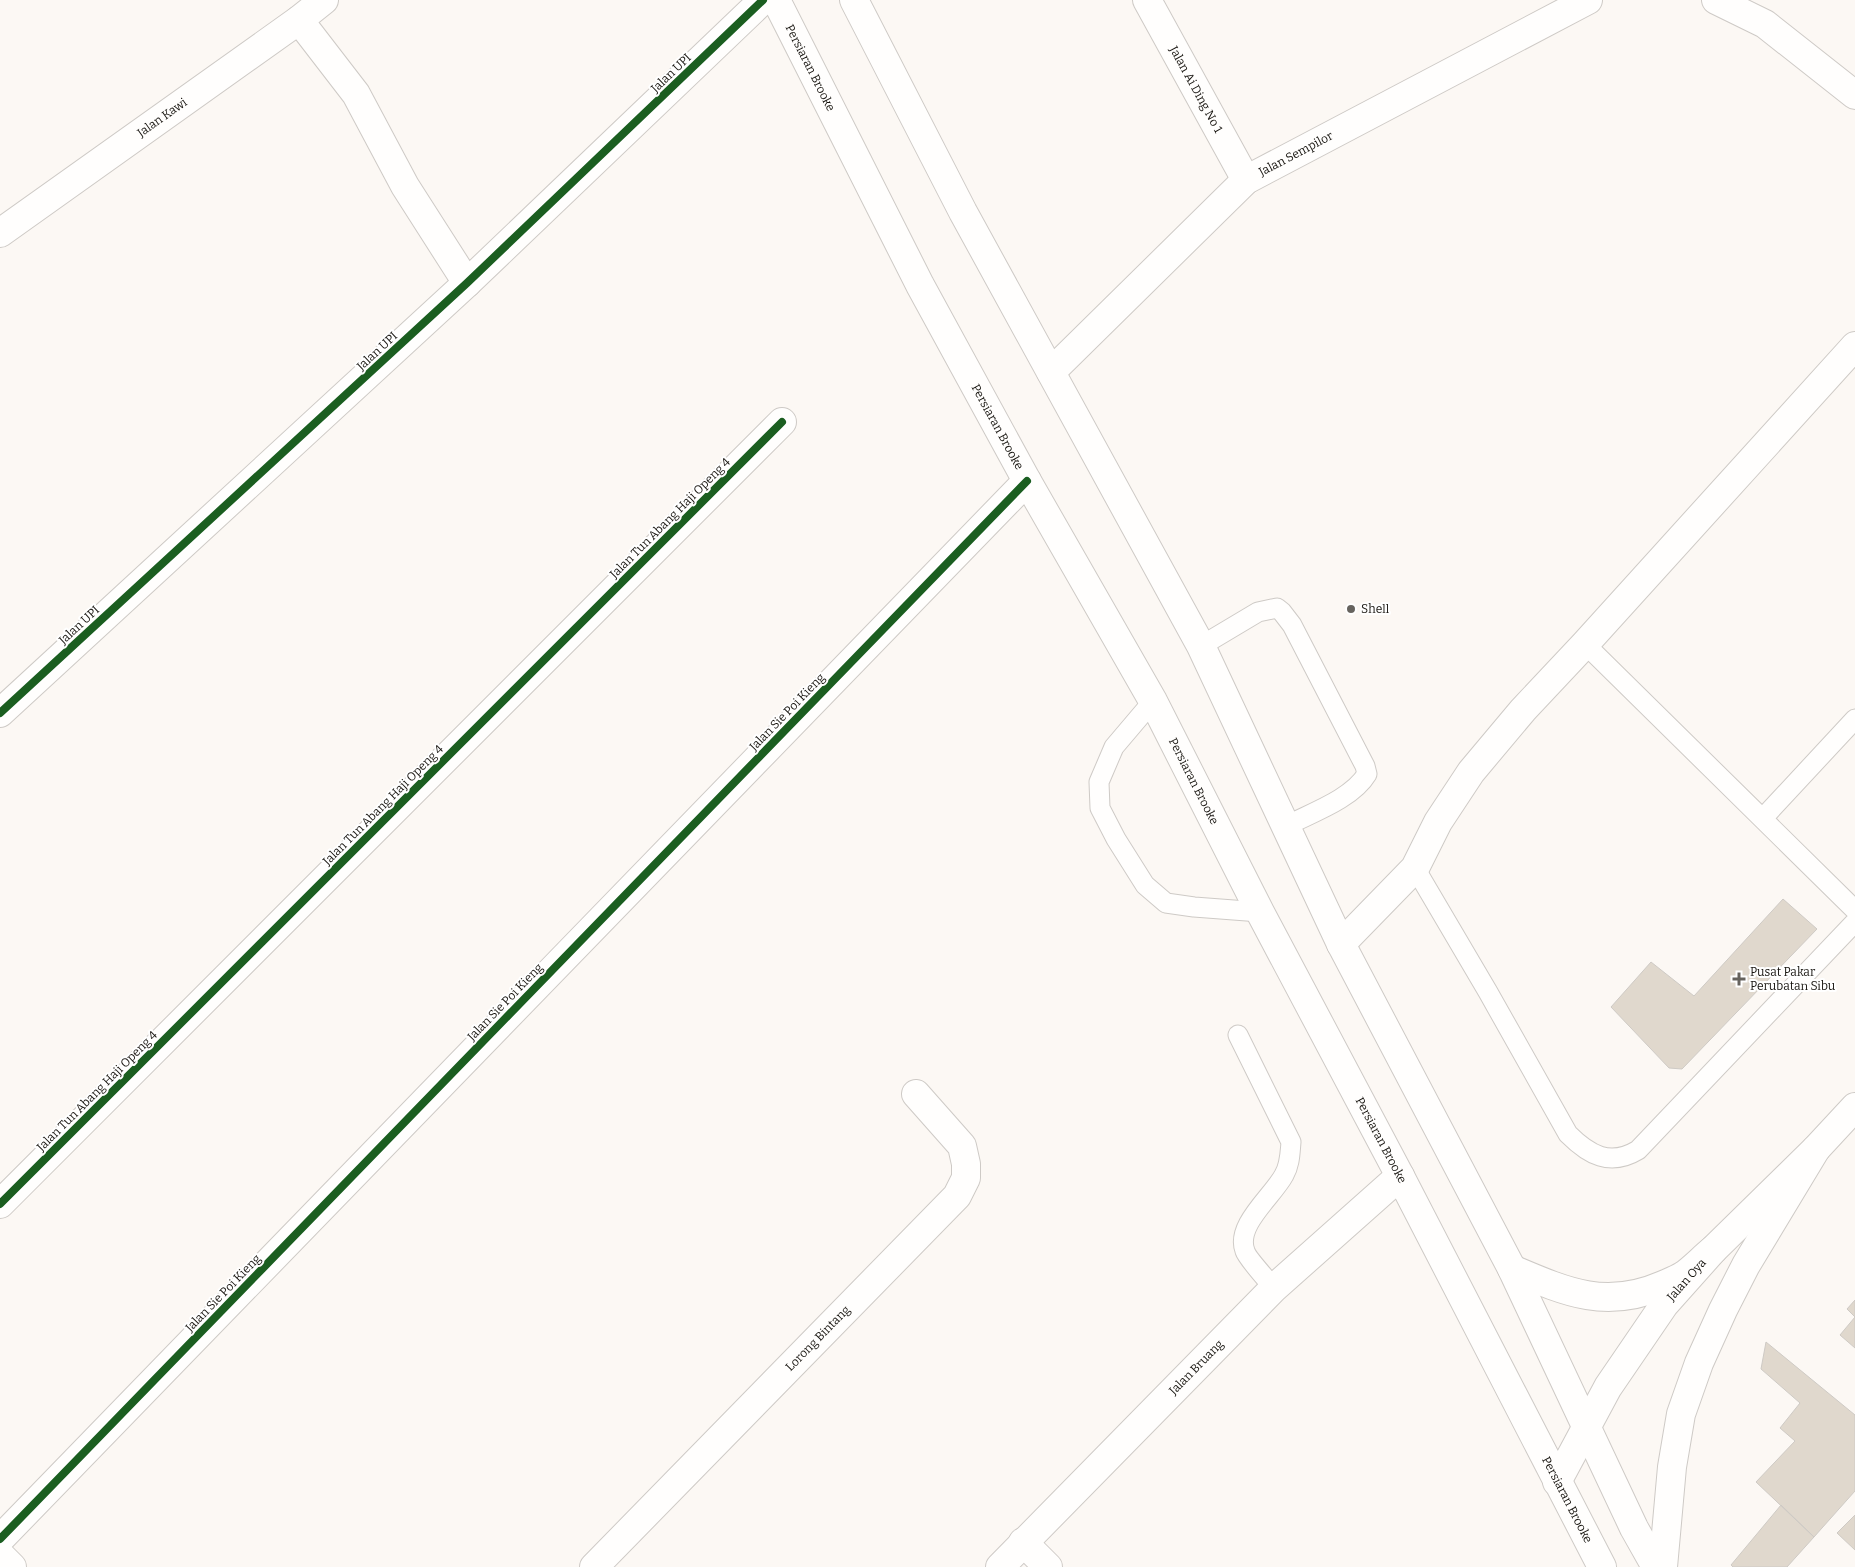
<svg xmlns="http://www.w3.org/2000/svg" width="1855" height="1567" font-family="Bitter,serif">
	<style>
		.building { fill: #e0d8cd; stroke: #cecac5 }
		.lines { fill: none; stroke-linecap: round; stroke-linejoin: round }
		.service-casing { stroke: #cecac6; stroke-width: 21 }
		.minor-casing { stroke: #cecac6; stroke-width: 30 }
		.secondary-casing { stroke: #cecac6; stroke-width: 30 }
		.primary-casing { stroke: #cecac6; stroke-width: 30 }
		.service { stroke: #fffefd; stroke-width: 19 }
		.minor { stroke: #fffefd; stroke-width: 28 }
		.secondary { stroke: #fffefd; stroke-width: 28 }
		.primary { stroke: #fffefd; stroke-width: 28 }
		.cycleway-casing { stroke: #fff; stroke-width: 11 }
		.cycleway { stroke: #1b5e20; stroke-width: 8 }
		.poi-dot { fill: #66635e; stroke: #fff; stroke-width: 2 }
		.labels { text-anchor: middle; dominant-baseline: central; stroke-width: 4; stroke-linejoin: round; paint-order: stroke }
		.street-label { font-size: 12px; fill: #16130e; stroke: #fff }
		.poi-label { font-size: 12px; fill: #16130e; stroke: #fff; text-anchor: start }
	</style>
	<rect width="100%" height="100%" fill="#fcf8f4"/>
	<!-- building -->
	<path class="building" d="M1783,899L1817,929L1682,1069L1669,1068L1611,1007L1651,962L1694,996Z
		M1855,1300V1348L1840,1335L1855,1317L1847,1309Z
		M1766,1342L1855,1415V1491L1814,1537L1756,1482L1795,1441L1780,1428L1800,1403L1761,1369Z
		M1781,1505L1814,1537L1787,1567H1733L1731,1565Z
		M1855,1515V1550L1837,1533Z"/>
	<g class="lines">
		<!-- service casing -->
		<g class="service-casing">
			<path id="service" d="M1585,644L1855,910
				M1201,646L1258,612L1277,608L1282,612L1292,625L1365,766L1367,774C1352,799 1311,813 1286,826
				M1153,701L1114,747L1099,782L1100,808L1116,839L1145,885L1166,903L1194,907L1260,912
				M1763,818L1855,719
				M1415,868L1488,992L1568,1134C1589,1155 1610,1167 1638,1150L1855,922
				M1238,1035L1291,1142C1290,1153 1290,1165 1284,1175C1273,1196 1235,1225 1245,1251C1247,1258 1268,1281 1274,1288"/>
		</g>
		<!-- minor casing -->
		<g class="minor-casing">
			<g id="minor">
				<path id="s1" d="M1147,0L1246,180"/>
				<path d="M1716,0L1765,24L1855,95"/>
				<path d="M299,20L356,94L405,186L467,283"/>
				<path id="s2" d="M0,233L299,20L324,0"/>
				<path id="s3" d="M1051,372L1246,180L1588,0"/>
				<path d="M0,713L467,283L763,0"/>
				<path d="M1341,944L1415,868L1438,822L1471,772L1523,710L1585,644L1855,346"/>
				<path d="M0,1204L782,422"/>
				<path d="M0,1539L1027,481"/>
				<path d="M1023,1542L1048,1567"/>
				<path d="M0,1555L12,1567"/>
				<path id="s4" d="M594,1567L957,1196L966,1178V1164L962,1146L916,1094"/>
				<path id="s5" d="M1000,1567L1274,1288L1400,1176"/>
			</g>
		</g>
		<!-- secondary casing -->
		<g class="secondary-casing">
			<g id="secondary">
				<path id="s6" d="M1557,1482L1608,1387L1664,1305L1713,1250L1816,1149L1855,1107"/>
			</g>
		</g>
		<!-- primary casing -->
		<g class="primary-casing">
			<g id="primary">
				<path id="s7" d="M776,0L920,285L1027,481L1153,701L1260,912L1400,1176L1602,1567"/>
				<path d="M854,0L963,212L1201,646L1341,944L1512,1269L1634,1528L1656,1567"/>
				<path d="M1512,1269C1566,1292 1606,1310 1663,1285C1670,1282 1678,1279 1684,1275C1694,1268 1703,1258 1713,1250"/>
				<path d="M1663,1567L1672,1467L1681,1414L1699,1363L1723,1310L1746,1265L1816,1149"/>
			</g>
		</g>
		<!-- service -->
		<use href="#service" class="service"/>
		<!-- minor -->
		<use href="#minor" class="minor"/>
		<!-- secondary -->
		<use href="#secondary" class="secondary"/>
		<!-- primary -->
		<use href="#primary" class="primary"/>
		<!-- cycleway casing -->
		<g class="cycleway-casing">
			<path id="cycleway" d="M0,713L467,283L763,0
				M0,1204L782,422
				M0,1539L1027,481"/>
		</g>
		<!-- cycleway -->
		<use href="#cycleway" class="cycleway"/>
	</g>
	<!-- markers -->
	<g class="poi-dot">
		<circle cx="1351" cy="609" r="5"/>
		<path d="M1736.5 971.5h5v5h5v5h-5v5h-5v-5h-5v-5h5z"/>
	</g>
	<g class="labels">
		<!-- street labels -->
		<g class="street-label">
			<text stroke="none"><textPath href="#s7" startOffset="76">Persiaran Brooke</textPath></text>
			<text transform="translate(671 73) rotate(-44)">Jalan UPI</text>
			<text stroke="none"><textPath href="#s1" startOffset="102">Jalan Ai Ding No 1</textPath></text>
			<text stroke="none"><textPath href="#s2" startOffset="199">Jalan Kawi</textPath></text>
			<text stroke="none"><textPath href="#s3" startOffset="330">Jalan Sempilor</textPath></text>
			<text transform="translate(377 351) rotate(-43)">Jalan UPI</text>
			<text stroke="none"><textPath href="#s7" startOffset="481">Persiaran Brooke</textPath></text>
			<text transform="translate(670 518) rotate(-45)">Jalan Tun Abang Haji Openg 4</text>
			<text transform="translate(79 625) rotate(-43)">Jalan UPI</text>
			<text transform="translate(787 712) rotate(-46)">Jalan Sie Poi Kieng</text>
			<text stroke="none"><textPath href="#s7" startOffset="886">Persiaran Brooke</textPath></text>
			<text transform="translate(383 805) rotate(-45)">Jalan Tun Abang Haji Openg 4</text>
			<text transform="translate(505 1002) rotate(-46)">Jalan Sie Poi Kieng</text>
			<text transform="translate(97 1091) rotate(-45)">Jalan Tun Abang Haji Openg 4</text>
			<text stroke="none"><textPath href="#s7" startOffset="1291">Persiaran Brooke</textPath></text>
			<text stroke="none"><textPath href="#s6" startOffset="241">Jalan Oya</textPath></text>
			<text transform="translate(223 1293) rotate(-46)">Jalan Sie Poi Kieng</text>
			<text stroke="none"><textPath href="#s4" startOffset="320">Lorong Bintang</textPath></text>
			<text stroke="none"><textPath href="#s5" startOffset="280">Jalan Bruang</textPath></text>
			<text stroke="none"><textPath href="#s7" startOffset="1696">Persiaran Brooke</textPath></text>
		</g>
		<!-- poi labels -->
		<g class="poi-label">
			<text x="1361" y="609">Shell</text>
			<text x="1750" y="972">Pusat Pakar<tspan x="1750" dy="14">Perubatan Sibu</tspan></text>
		</g>
	</g>
</svg>
